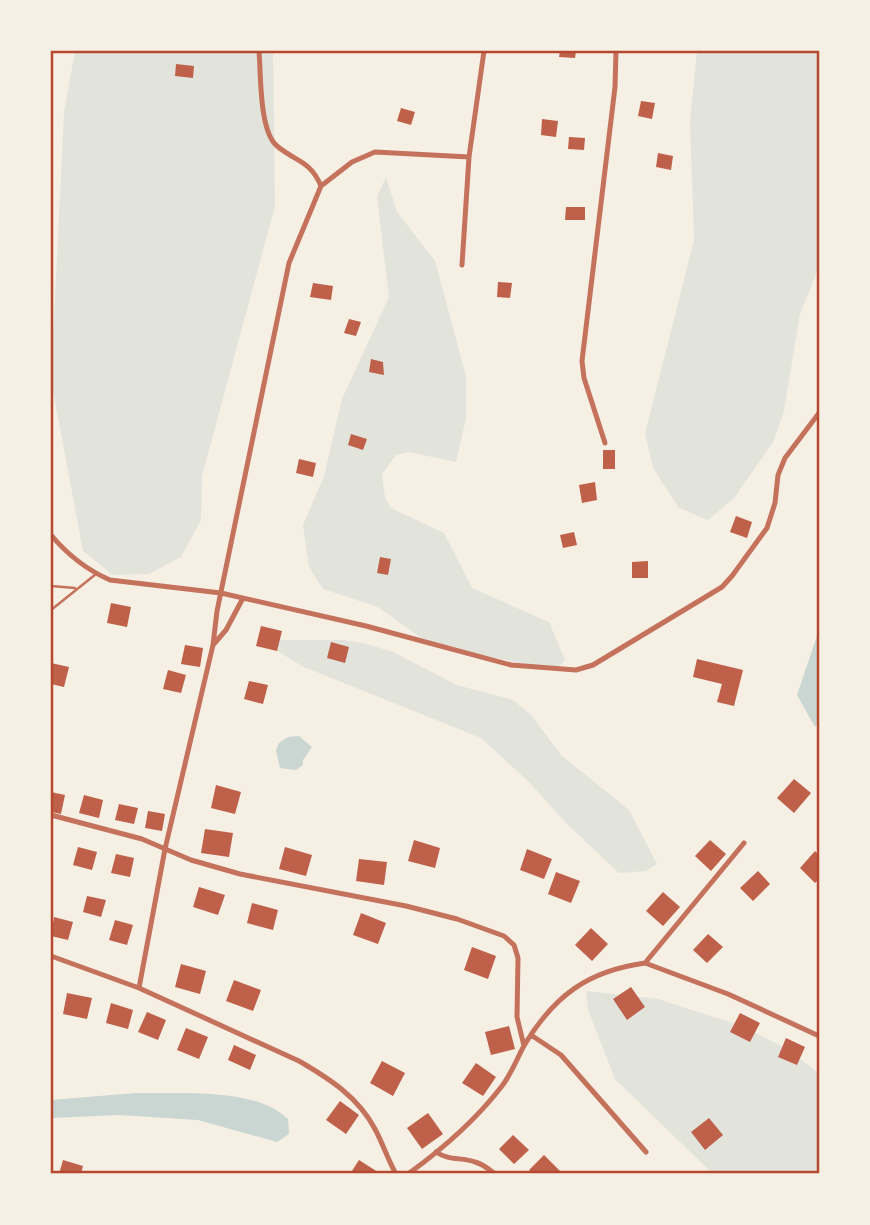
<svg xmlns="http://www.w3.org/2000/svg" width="870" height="1225" font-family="'Fira Sans Condensed',sans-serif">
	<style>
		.green { fill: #e2e4dc }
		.water { fill: #c9d6d2 }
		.building { fill: #bf614a }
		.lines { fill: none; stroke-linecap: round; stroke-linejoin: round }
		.service { stroke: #c5725c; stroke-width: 2.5 }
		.minor { stroke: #c5725c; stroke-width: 5 }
		.neatline { fill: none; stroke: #b5482f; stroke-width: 2.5 }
	</style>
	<rect width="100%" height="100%" fill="#f6efe4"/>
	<!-- green -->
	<path class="green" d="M75,51H273L275,206L202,476L201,520L181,557L149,574L113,575L83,551L51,380L64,113Z
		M697,51H819V267L800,314L784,411L773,442L734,498L708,520L679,508L653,468L645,434L694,240L690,121Z
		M386,177L397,212L435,261L466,376V419L456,462L409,452L396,455L382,474L385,498L391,508L444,533L472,588L549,622L565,660L556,670L431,645L378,607L323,589L309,567L303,525L324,476L342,399L389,297L377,197Z
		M270,640H344L367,644L393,652L457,685L513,700L532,716L561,755L629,810L657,864L646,871L619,873L569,826L529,782L481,738L304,667L277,651Z
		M586,991L658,999L742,1026L787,1049L819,1073V1174H713L615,1079L588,1010Z"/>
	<!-- water -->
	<path class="water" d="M819,630V722L815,727L797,695Z
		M299,736L312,747L303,760V765L296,770L280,768L276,750L279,743L288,737Z
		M136,1093C181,1094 255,1087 288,1119L289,1134L277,1142L198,1120L119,1115L51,1118V1100Z"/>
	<!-- building -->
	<path class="building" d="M560,51H576L575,58L559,57Z
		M176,64L194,66L193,78L175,76Z
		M641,101L655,103L652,119L638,116Z
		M401,108L415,112L411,125L397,121Z
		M542,119L558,121L556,137L541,135Z
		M569,137L585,138L584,150L568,149Z
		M658,153L673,156L671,170L656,167Z
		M566,207H585V220H565Z
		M498,282L512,283L510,298L497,297Z
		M313,283L333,286L331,300L310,297Z
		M349,319L361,322L356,336L344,333Z
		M371,359L383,362L384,375L369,372Z
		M351,434L367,439L363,450L348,445Z
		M603,450H615V469H603Z
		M299,459L316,463L313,477L296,473Z
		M595,482L597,500L582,503L579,485Z
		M736,516L752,522L747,538L730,532Z
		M574,532L577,545L563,548L560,535Z
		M380,557L391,559L388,575L377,573Z
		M648,561V578H632V562Z
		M111,603L131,607L127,627L107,623Z
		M261,626L282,631L277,651L256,646Z
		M331,642L349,647L345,663L327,658Z
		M185,645L203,648L200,667L181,664Z
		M697,659L743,670L734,706L717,702L722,684L693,677Z
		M51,663L69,667L64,687L51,684Z
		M168,670L186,675L181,693L163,689Z
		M249,681L268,685L263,704L244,699Z
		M794,779L811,793L794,813L777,798Z
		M216,785L241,792L235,814L211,808Z
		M51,792L65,795L61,814L51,812Z
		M84,795L103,800L99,818L79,813Z
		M119,804L138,808L134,824L115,820Z
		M148,811L165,814L162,831L145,828Z
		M205,829L233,833L229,857L201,853Z
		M414,840L440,848L435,868L408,861Z
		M710,840L726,854L711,871L695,856Z
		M78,847L97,852L92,870L73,865Z
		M285,847L312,855L306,876L279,869Z
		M527,849L552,859L544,879L520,870Z
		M815,851L819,855V879L815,883L800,868Z
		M116,854L134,858L130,877L111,873Z
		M359,859L387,862L384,885L356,881Z
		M758,871L770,884L753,901L740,888Z
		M556,872L580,881L571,903L548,894Z
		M199,887L225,895L218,915L193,907Z
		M663,892L680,907L663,926L646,911Z
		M87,896L106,900L101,917L83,912Z
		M252,903L278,910L273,930L247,923Z
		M361,913L386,923L378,944L353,935Z
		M54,917L73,922L68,940L51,936Z
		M115,920L133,925L127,945L109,940Z
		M591,928L608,944L592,961L575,945Z
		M708,934L723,947L707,963L693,950Z
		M472,947L496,956L488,979L464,970Z
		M181,964L206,971L200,994L175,987Z
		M234,980L261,990L253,1011L226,1001Z
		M631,987L645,1007L627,1020L613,999Z
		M67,993L92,998L87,1019L63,1014Z
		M111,1003L133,1010L128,1029L106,1023Z
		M147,1012L166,1020L158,1040L138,1032Z
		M740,1013L760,1023L750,1042L730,1032Z
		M509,1026L515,1049L491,1055L485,1032Z
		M186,1028L208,1037L199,1059L177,1050Z
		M786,1038L805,1047L797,1065L778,1057Z
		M234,1045L256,1055L250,1070L228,1060Z
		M382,1061L405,1073L393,1096L370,1083Z
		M476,1063L496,1077L483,1096L462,1083Z
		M340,1101L359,1115L346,1134L326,1120Z
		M428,1113L443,1134L422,1149L407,1128Z
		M709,1118L723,1135L705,1150L691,1132Z
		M513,1135L529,1150L514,1164L499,1149Z
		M544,1155L561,1172L559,1174H534L529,1170Z
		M63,1160L83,1166L81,1174H59Z
		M359,1160L381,1174H350Z"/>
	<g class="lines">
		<!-- service -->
		<path class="service" d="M51,586L75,588
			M51,610L96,574"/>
		<!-- minor -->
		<path class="minor" d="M259,51C261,74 259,131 277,146C296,162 310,160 321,186
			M462,265L469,157L484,51
			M605,443L584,378L582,361L615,87L616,51
			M51,535C67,554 87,570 110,580L221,593L366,626L511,665L576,670L593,665L722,587L732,576L767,528L775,503L778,475L785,458L819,413
			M213,645L226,630L243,598
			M51,815L142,839L191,860L240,874L406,906L457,919L504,936L514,945L518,958L517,1017L524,1046
			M51,956L139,988L299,1061C330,1079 358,1097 375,1129C383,1144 388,1160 396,1174
			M645,963L728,994L819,1036
			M139,988L165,849L213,645L217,611L289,263L321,186L352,162L375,152L469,157
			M531,1035L561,1055L646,1152
			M436,1152C449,1161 462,1157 475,1162C483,1164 489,1169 495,1174
			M408,1174C444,1148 475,1121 502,1086C512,1073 517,1058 525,1044C555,995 588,971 645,963L744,843"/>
	</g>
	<!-- border -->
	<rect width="870" height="1225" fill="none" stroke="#f6efe4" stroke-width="105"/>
	<rect x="52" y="52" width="766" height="1120" class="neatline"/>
</svg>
